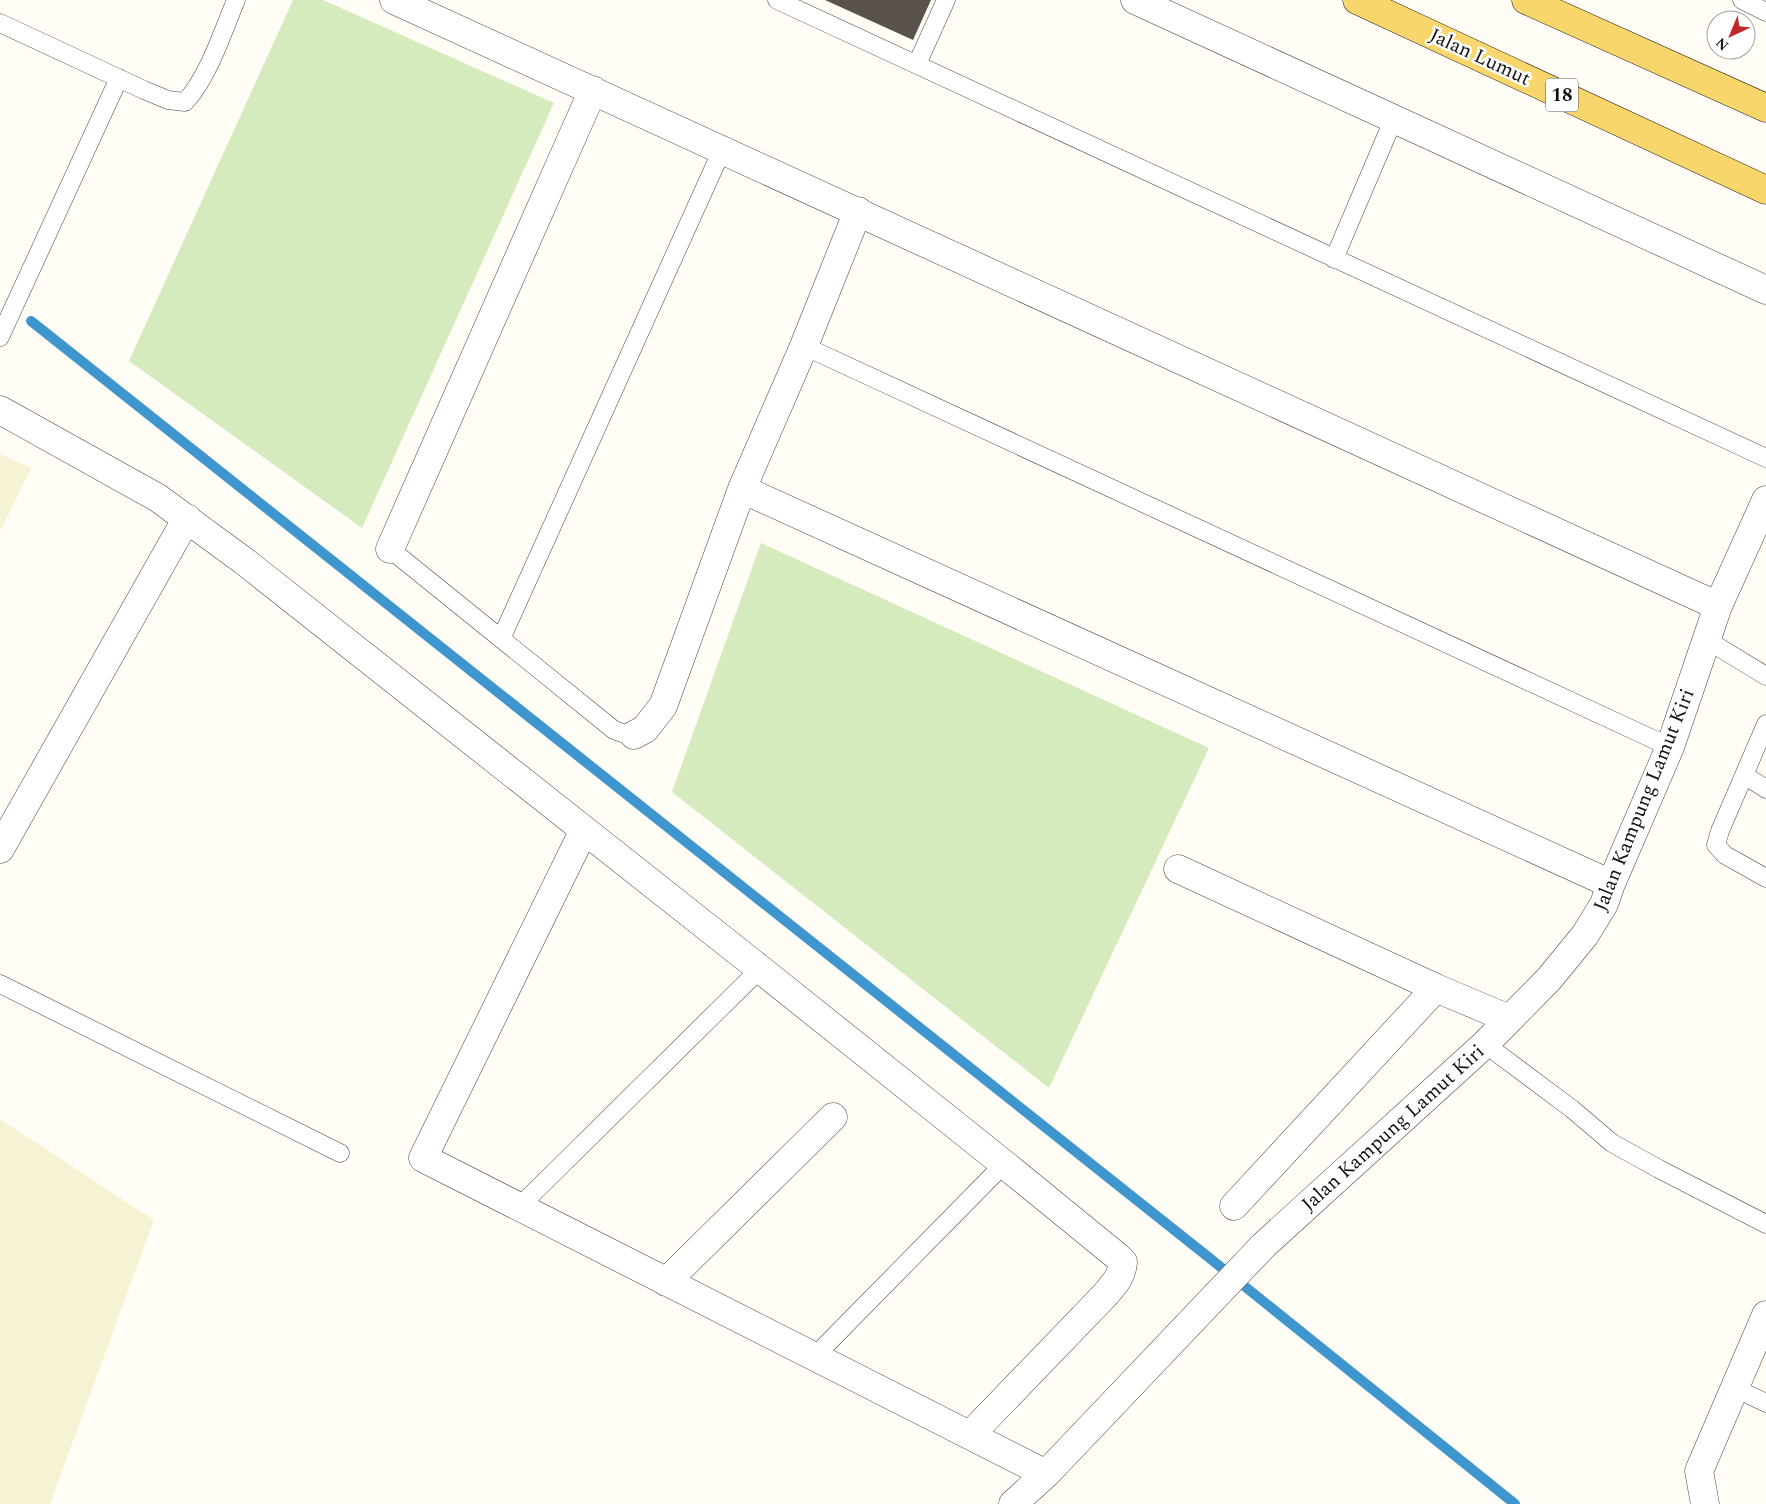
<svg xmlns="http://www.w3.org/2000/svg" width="1766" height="1504" font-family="Spectral,serif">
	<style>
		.farmland { fill: #f6f3d4 }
		.green { fill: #d5ebbd }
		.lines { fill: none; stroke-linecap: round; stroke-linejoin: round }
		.stream { stroke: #3f96cf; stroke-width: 10 }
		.building { fill: #5a524d }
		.service-casing { stroke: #444; stroke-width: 19 }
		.minor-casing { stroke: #444; stroke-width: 29 }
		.primary-casing { stroke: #222; stroke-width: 29 }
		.service { stroke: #fff; stroke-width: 18 }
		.minor { stroke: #fff; stroke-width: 28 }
		.primary { stroke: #f9d66b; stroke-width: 28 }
		.labels { text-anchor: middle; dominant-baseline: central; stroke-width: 5; stroke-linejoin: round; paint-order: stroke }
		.shield { fill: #fff; stroke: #585858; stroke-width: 1 }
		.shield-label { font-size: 19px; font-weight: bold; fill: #111 }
		.street-label { font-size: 20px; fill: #111; stroke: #fff }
	</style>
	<rect width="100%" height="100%" fill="#fffdf5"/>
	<!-- farmland -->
	<path class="farmland" d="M0,454L31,468L0,531Z
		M0,1119L154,1220L50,1504H0Z"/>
	<!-- green -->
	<path class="green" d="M293,0H323L554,103L362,528L129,361Z
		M761,543L1209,748L1049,1088L672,792Z"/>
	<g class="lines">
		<!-- stream -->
		<path class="stream" d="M31,321L1207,1256L1515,1504"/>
	</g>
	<!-- building -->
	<path class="building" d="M825,0H931L913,40Z"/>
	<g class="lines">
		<!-- service casing -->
		<g class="service-casing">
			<path id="service" d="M777,0L1766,458
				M1742,0L1766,12
				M0,23L144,90L168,100L185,102C208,78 223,31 236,0
				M917,64L946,0
				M1334,259L1394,118
				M0,337L119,78
				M804,346L1670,747
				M390,549L614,730L625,734L634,735
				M501,639L722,150
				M1707,640L1766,676
				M1766,724L1720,831L1716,845L1725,855L1766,878
				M1744,775L1766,789
				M0,984L340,1153
				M1485,1044L1572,1109L1612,1143L1659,1169L1766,1224
				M519,1207L760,969
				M815,1356L1004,1164
				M1735,1388L1766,1403"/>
		</g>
		<!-- minor casing -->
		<g class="minor-casing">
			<path id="minor" d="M394,0L1718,606
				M1135,0L1766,290
				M0,410L158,498L244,561L760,969L1004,1164L1118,1257L1123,1262C1122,1277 1114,1284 1105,1295L970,1435
				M742,489L1611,884
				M390,549L593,90
				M634,735L645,729L663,706L742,489L804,346L858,211
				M584,830L423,1158L1046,1474
				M0,849L187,518
				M1178,869L1436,988L1509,1019
				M1234,1206L1436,988
				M666,1282L833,1117
				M1013,1504L1046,1474L1264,1245L1485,1044L1549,979L1585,935L1604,904L1611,884L1670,747L1718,606L1766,500
				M1705,1504L1699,1471L1766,1315"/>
		</g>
		<!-- primary casing -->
		<g class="primary-casing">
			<path id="primary" d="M1357,0L1766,190
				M1526,0L1766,108"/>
		</g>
		<!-- service -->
		<use href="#service" class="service"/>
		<!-- minor -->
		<use href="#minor" class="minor"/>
		<!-- primary -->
		<use href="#primary" class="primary"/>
	</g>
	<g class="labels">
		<!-- shield labels -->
		<rect class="shield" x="1546" y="78.5" width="32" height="33" rx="4"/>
		<g class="shield-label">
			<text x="1562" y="95">18</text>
		</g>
		<!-- street labels -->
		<g class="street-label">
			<text transform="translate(1480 57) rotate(25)">Jalan Lumut</text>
			<text transform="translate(1644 800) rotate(-68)">Jalan Kampung Lamut Kiri</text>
			<text transform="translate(1393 1128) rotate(-42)">Jalan Kampung Lamut Kiri</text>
		</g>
	</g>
	<!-- north arrow -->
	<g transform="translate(1731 35) rotate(224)"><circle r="24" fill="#ffffff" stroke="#a0a0a0"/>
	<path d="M0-4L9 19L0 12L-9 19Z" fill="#c4262e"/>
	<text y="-8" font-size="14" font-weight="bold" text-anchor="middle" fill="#111111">N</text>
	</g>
</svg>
